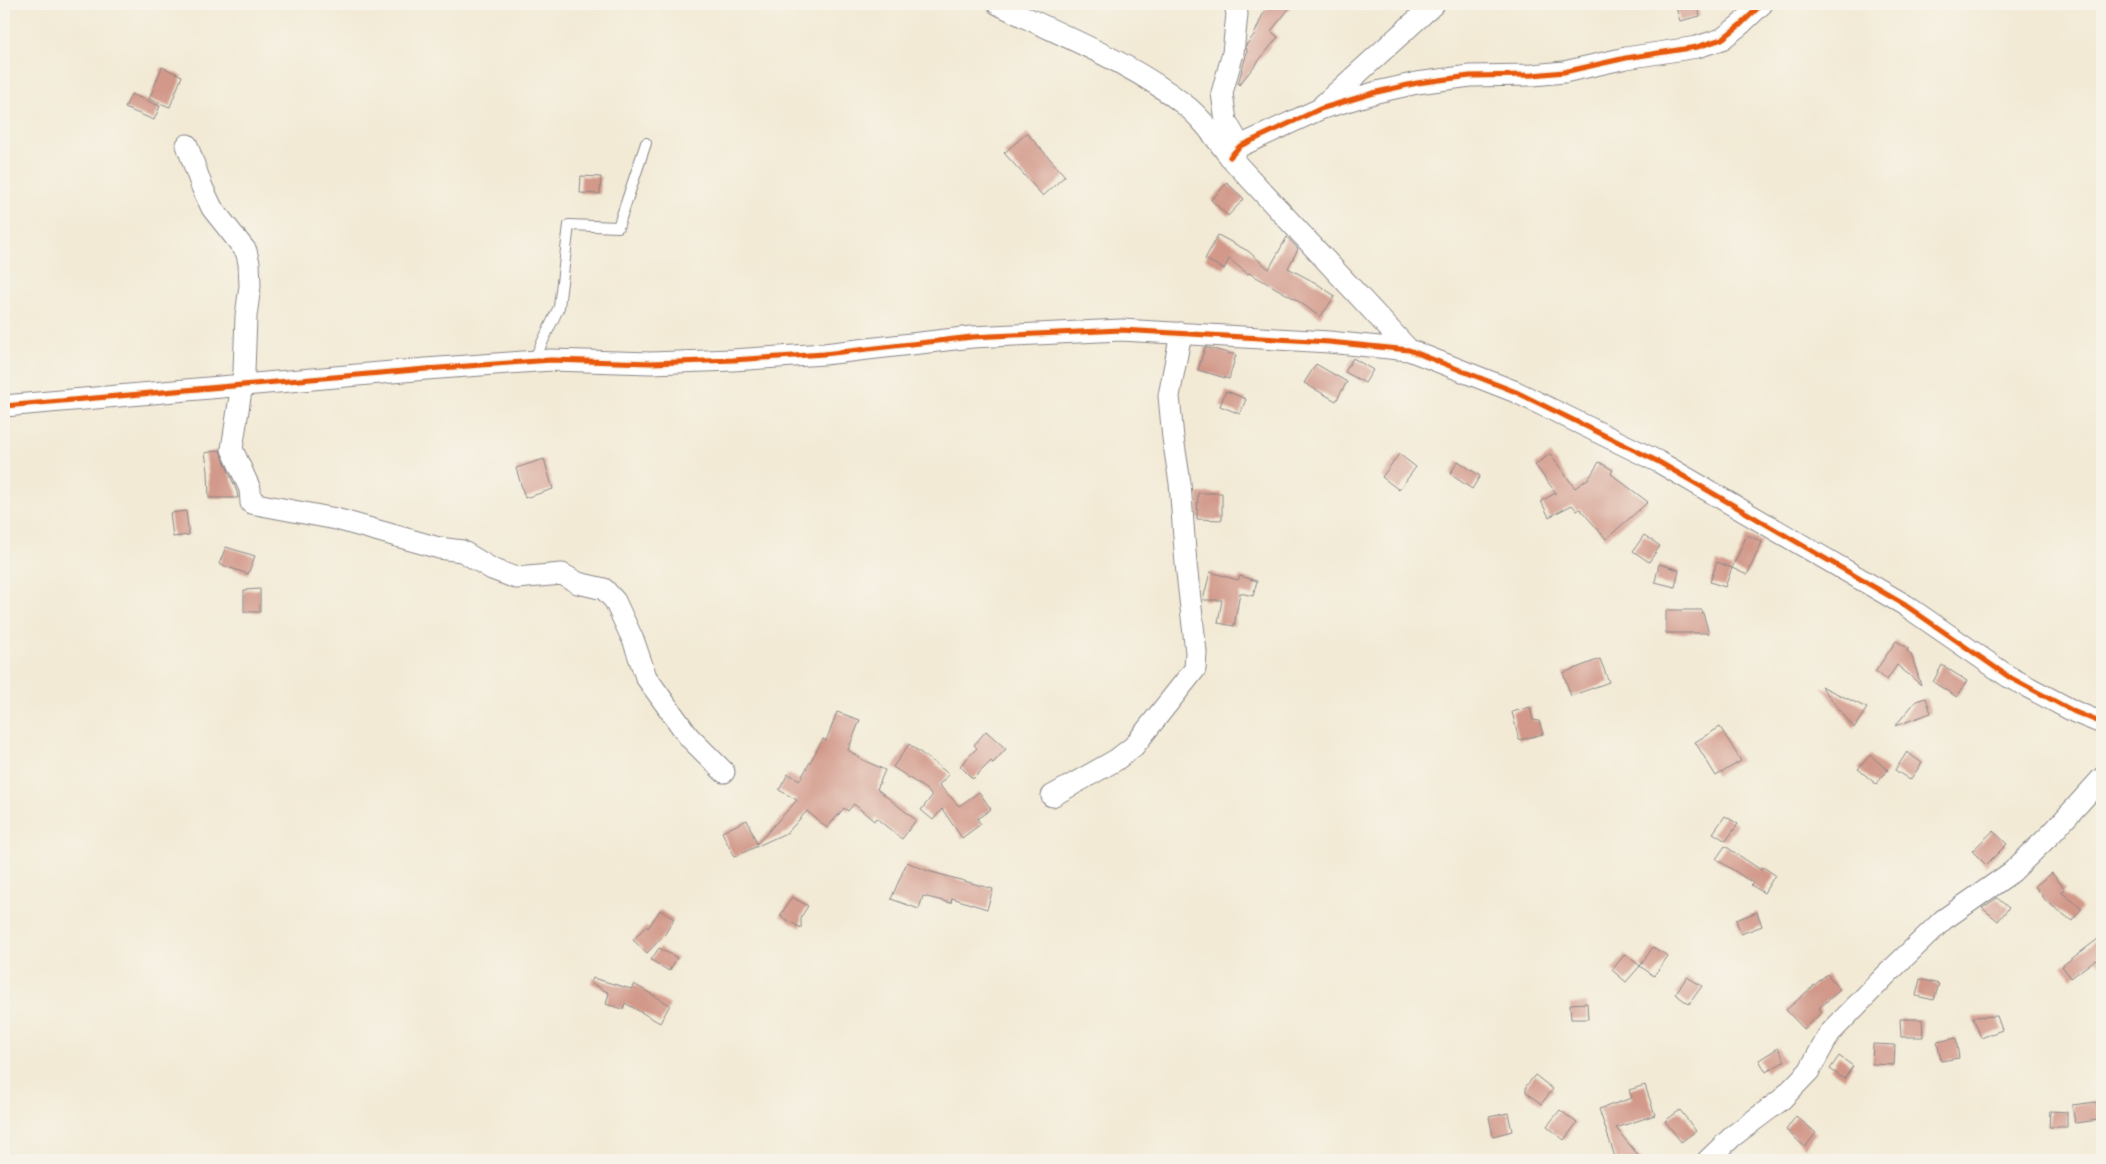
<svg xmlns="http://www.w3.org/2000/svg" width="2106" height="1164" font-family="'Gentium Book Plus',serif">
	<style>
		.building { fill: #d2998a }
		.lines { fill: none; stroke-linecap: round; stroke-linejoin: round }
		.lane-casing { stroke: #8a8688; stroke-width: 12 }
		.street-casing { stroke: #8a8688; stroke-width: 23 }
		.lane { stroke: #fff; stroke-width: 10 }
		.street { stroke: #fff; stroke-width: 21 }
		.cycleway-casing { stroke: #f7f3e8; stroke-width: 8 }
		.cycleway { stroke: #e8590c; stroke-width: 5 }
	</style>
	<rect width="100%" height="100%" fill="#f7f3e8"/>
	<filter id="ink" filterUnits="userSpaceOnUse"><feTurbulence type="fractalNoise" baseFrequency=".02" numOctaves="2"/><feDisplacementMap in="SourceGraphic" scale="10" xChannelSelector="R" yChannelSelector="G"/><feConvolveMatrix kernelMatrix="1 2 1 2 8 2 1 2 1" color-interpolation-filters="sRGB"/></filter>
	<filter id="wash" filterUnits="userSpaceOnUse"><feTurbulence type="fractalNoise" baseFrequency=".0096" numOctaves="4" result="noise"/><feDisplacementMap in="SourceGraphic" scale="20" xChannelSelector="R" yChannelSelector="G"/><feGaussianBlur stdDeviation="1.12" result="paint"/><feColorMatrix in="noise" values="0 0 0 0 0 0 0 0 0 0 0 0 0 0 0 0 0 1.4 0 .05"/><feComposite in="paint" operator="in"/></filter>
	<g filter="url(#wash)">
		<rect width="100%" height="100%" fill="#f2ead5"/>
		<g id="blocks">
			<!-- building -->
			<path class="building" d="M1271,4H1293L1271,31L1278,37L1239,85L1238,84L1247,52L1246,45L1254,35L1263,14Z
				M1675,4H1697L1700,16L1680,21Z
				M162,67L182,76L170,107L149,99Z
				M131,94L160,106L154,120L125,108Z
				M1027,133L1065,176L1043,196L1004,153Z
				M581,176L601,177L600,194L580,193Z
				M1227,183L1244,199L1228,216L1211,200Z
				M1218,235L1248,251L1269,269L1287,237L1298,249L1288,268L1316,283L1335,296L1320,317L1297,300L1249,273L1248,274L1229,259L1224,269L1205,259Z
				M1205,347L1236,355L1229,379L1198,370Z
				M1353,358L1373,370L1365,383L1345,372Z
				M1316,364L1347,382L1336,401L1304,383Z
				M1226,391L1246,399L1240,414L1220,406Z
				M220,450L237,492L238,498H209L208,471L205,453Z
				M1399,454L1416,467L1399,490L1382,477Z
				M1550,454L1575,488L1589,478L1599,462L1613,470L1611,474L1648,502L1606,539L1580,509L1577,511L1572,505L1549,517L1541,501L1556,493L1535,465Z
				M544,459L553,489L525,498L516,468Z
				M1458,461L1480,476L1472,489L1450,474Z
				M1198,493H1222V520L1197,519Z
				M186,511L189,535L173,537L170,513Z
				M1644,535L1660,546L1649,562L1633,551Z
				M1747,535L1762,542L1747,575L1732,568Z
				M226,547L255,556L248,574L219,564Z
				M1717,562L1732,568L1725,587L1710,582Z
				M1659,564L1679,570L1675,587L1655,582Z
				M1210,572L1238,580L1240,576L1257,581L1253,596L1240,593L1234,626L1218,623L1222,600H1203Z
				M260,589V612H244V590Z
				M1666,610H1702L1709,633H1666Z
				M1896,641L1908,648L1907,651L1911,654L1921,685L1897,665L1887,680L1875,672Z
				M1600,659L1609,682L1571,696L1563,673Z
				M1942,665L1967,681L1957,697L1933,682Z
				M1821,686L1867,708L1854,728Z
				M1926,698L1931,713L1895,726L1916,701Z
				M1530,707L1533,720L1539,721L1543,734L1519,740L1512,712Z
				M837,712L860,720L848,750L863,760L885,770L877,789L916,820L902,839L876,818L874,821L854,804L848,811L844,808L827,828L807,811L788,832L734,857L722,832L747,820L757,844L797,800L779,790L788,774L800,780L823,739L826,741Z
				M1720,727L1741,761L1716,776L1695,742Z
				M986,731L1006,749L993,763L991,761L973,779L960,766L977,748L974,745Z
				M909,744L949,774L939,785L959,806L979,792L991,809L977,819L981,824L962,838L942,809L933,820L921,810L932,796L927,790L893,767Z
				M1907,752L1922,763L1910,780L1895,770Z
				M1870,755L1888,770L1876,784L1858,769Z
				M1725,816L1738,824L1726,841L1713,833Z
				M1993,831L2007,844L1986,865L1972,851Z
				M1725,846L1761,870L1763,867L1775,875L1764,893L1751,885L1753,883L1716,859Z
				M907,862L928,871L993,889L987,909L952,898L951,903L923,896L919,909L891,899Z
				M2052,873L2065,889L2061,892L2082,908L2072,921L2046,901L2035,886Z
				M792,897L808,906L801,917V928L780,916Z
				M1997,898L2009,908L1998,921L1982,908Z
				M660,910L674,919L665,934L647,953L633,940L646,926L648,928Z
				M1757,912L1762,926L1741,934L1736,920Z
				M2102,936V966L2095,960L2071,978L2062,966Z
				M1653,947L1668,956L1654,976L1640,966Z
				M659,948L677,958L669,971L651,960Z
				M1625,954L1640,966L1626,982L1612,970Z
				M1827,974L1840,990L1819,1008L1822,1012L1804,1029L1786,1010Z
				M1687,977L1702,986L1689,1004L1675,994Z
				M593,978L631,989L634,984L670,1005L660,1023L625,1003L623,1009L606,1004L609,993L591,983Z
				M1920,979L1939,984L1934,1000L1916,996Z
				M1587,1003L1588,1019H1571L1570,1004Z
				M1997,1016L2002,1030L1981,1038L1973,1017Z
				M1900,1019H1922L1923,1037H1901Z
				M1956,1038L1959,1058L1941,1061L1937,1042Z
				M1873,1044L1895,1045L1894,1065L1872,1064Z
				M1778,1048L1785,1061L1766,1072L1759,1060Z
				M1839,1056L1853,1066L1844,1079L1830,1069Z
				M1535,1075L1553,1089L1541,1104L1526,1092V1086Z
				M1645,1085L1655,1115L1616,1128L1642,1160H1616L1599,1109L1632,1098L1629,1090Z
				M2096,1102L2099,1120L2075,1123L2072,1105Z
				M1560,1110L1577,1123L1564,1140L1547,1126Z
				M1680,1110L1696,1131L1681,1142L1665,1121Z
				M2050,1111L2067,1112V1127H2049Z
				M1508,1113L1512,1131L1493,1136L1489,1117Z
				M1796,1116L1816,1133L1805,1147L1786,1130Z"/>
		</g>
	</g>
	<g filter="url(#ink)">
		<use href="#blocks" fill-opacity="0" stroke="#8a8688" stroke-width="1"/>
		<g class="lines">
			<!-- lane casing -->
			<g class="lane-casing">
				<path id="lane" d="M533,362L559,307L569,225L618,227L646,143"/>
			</g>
			<!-- street casing -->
			<g class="street-casing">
				<path id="street" d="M998,4C1061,36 1130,61 1185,105C1203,119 1216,139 1230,157L1409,350
					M1235,4L1237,14L1233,53L1222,93L1226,121L1240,146
					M1323,105L1434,4
					M187,145L202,187L212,208L246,251L249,263L250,286L246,316L244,371L232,449L250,489L251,503L336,519L439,548L462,551L492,569L516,578L562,574L578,583L604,589L615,601L634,642L646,677L689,737L724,772
					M1230,157L1240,146L1320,109L1377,92L1417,83L1470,76L1533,75L1564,72L1626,58L1697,47L1722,39L1740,25L1762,4
					M4,406L426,369L551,360L651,363L733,360L824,354L972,337L1121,330L1329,342L1409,350L1516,392L1659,462L1905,605L2009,677L2075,712L2102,723
					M1052,796L1116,760L1134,746L1195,669L1196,652L1186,564L1180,483L1173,438L1169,396L1181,333
					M1708,1160L1733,1136L1781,1100L1809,1071L1830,1033L1886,975L1943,920L2012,872L2053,832L2102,778"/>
			</g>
			<!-- lane -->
			<use href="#lane" class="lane"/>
			<!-- street -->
			<use href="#street" class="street"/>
			<!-- cycleway casing -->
			<g class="cycleway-casing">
				<path id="cycleway" d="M1230,157L1240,146L1320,109L1377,92L1417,83L1470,76L1533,75L1564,72L1626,58L1697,47L1722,39L1740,25L1762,4
					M4,406L426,369L551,360L651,363L733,360L824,354L972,337L1121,330L1329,342L1409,350L1516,392L1659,462L1905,605L2009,677L2075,712L2102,723"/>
			</g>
			<!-- cycleway -->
			<use href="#cycleway" class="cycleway"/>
		</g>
	</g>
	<!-- margin -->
	<rect width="2106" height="1164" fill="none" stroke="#f7f3e8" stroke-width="20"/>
</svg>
